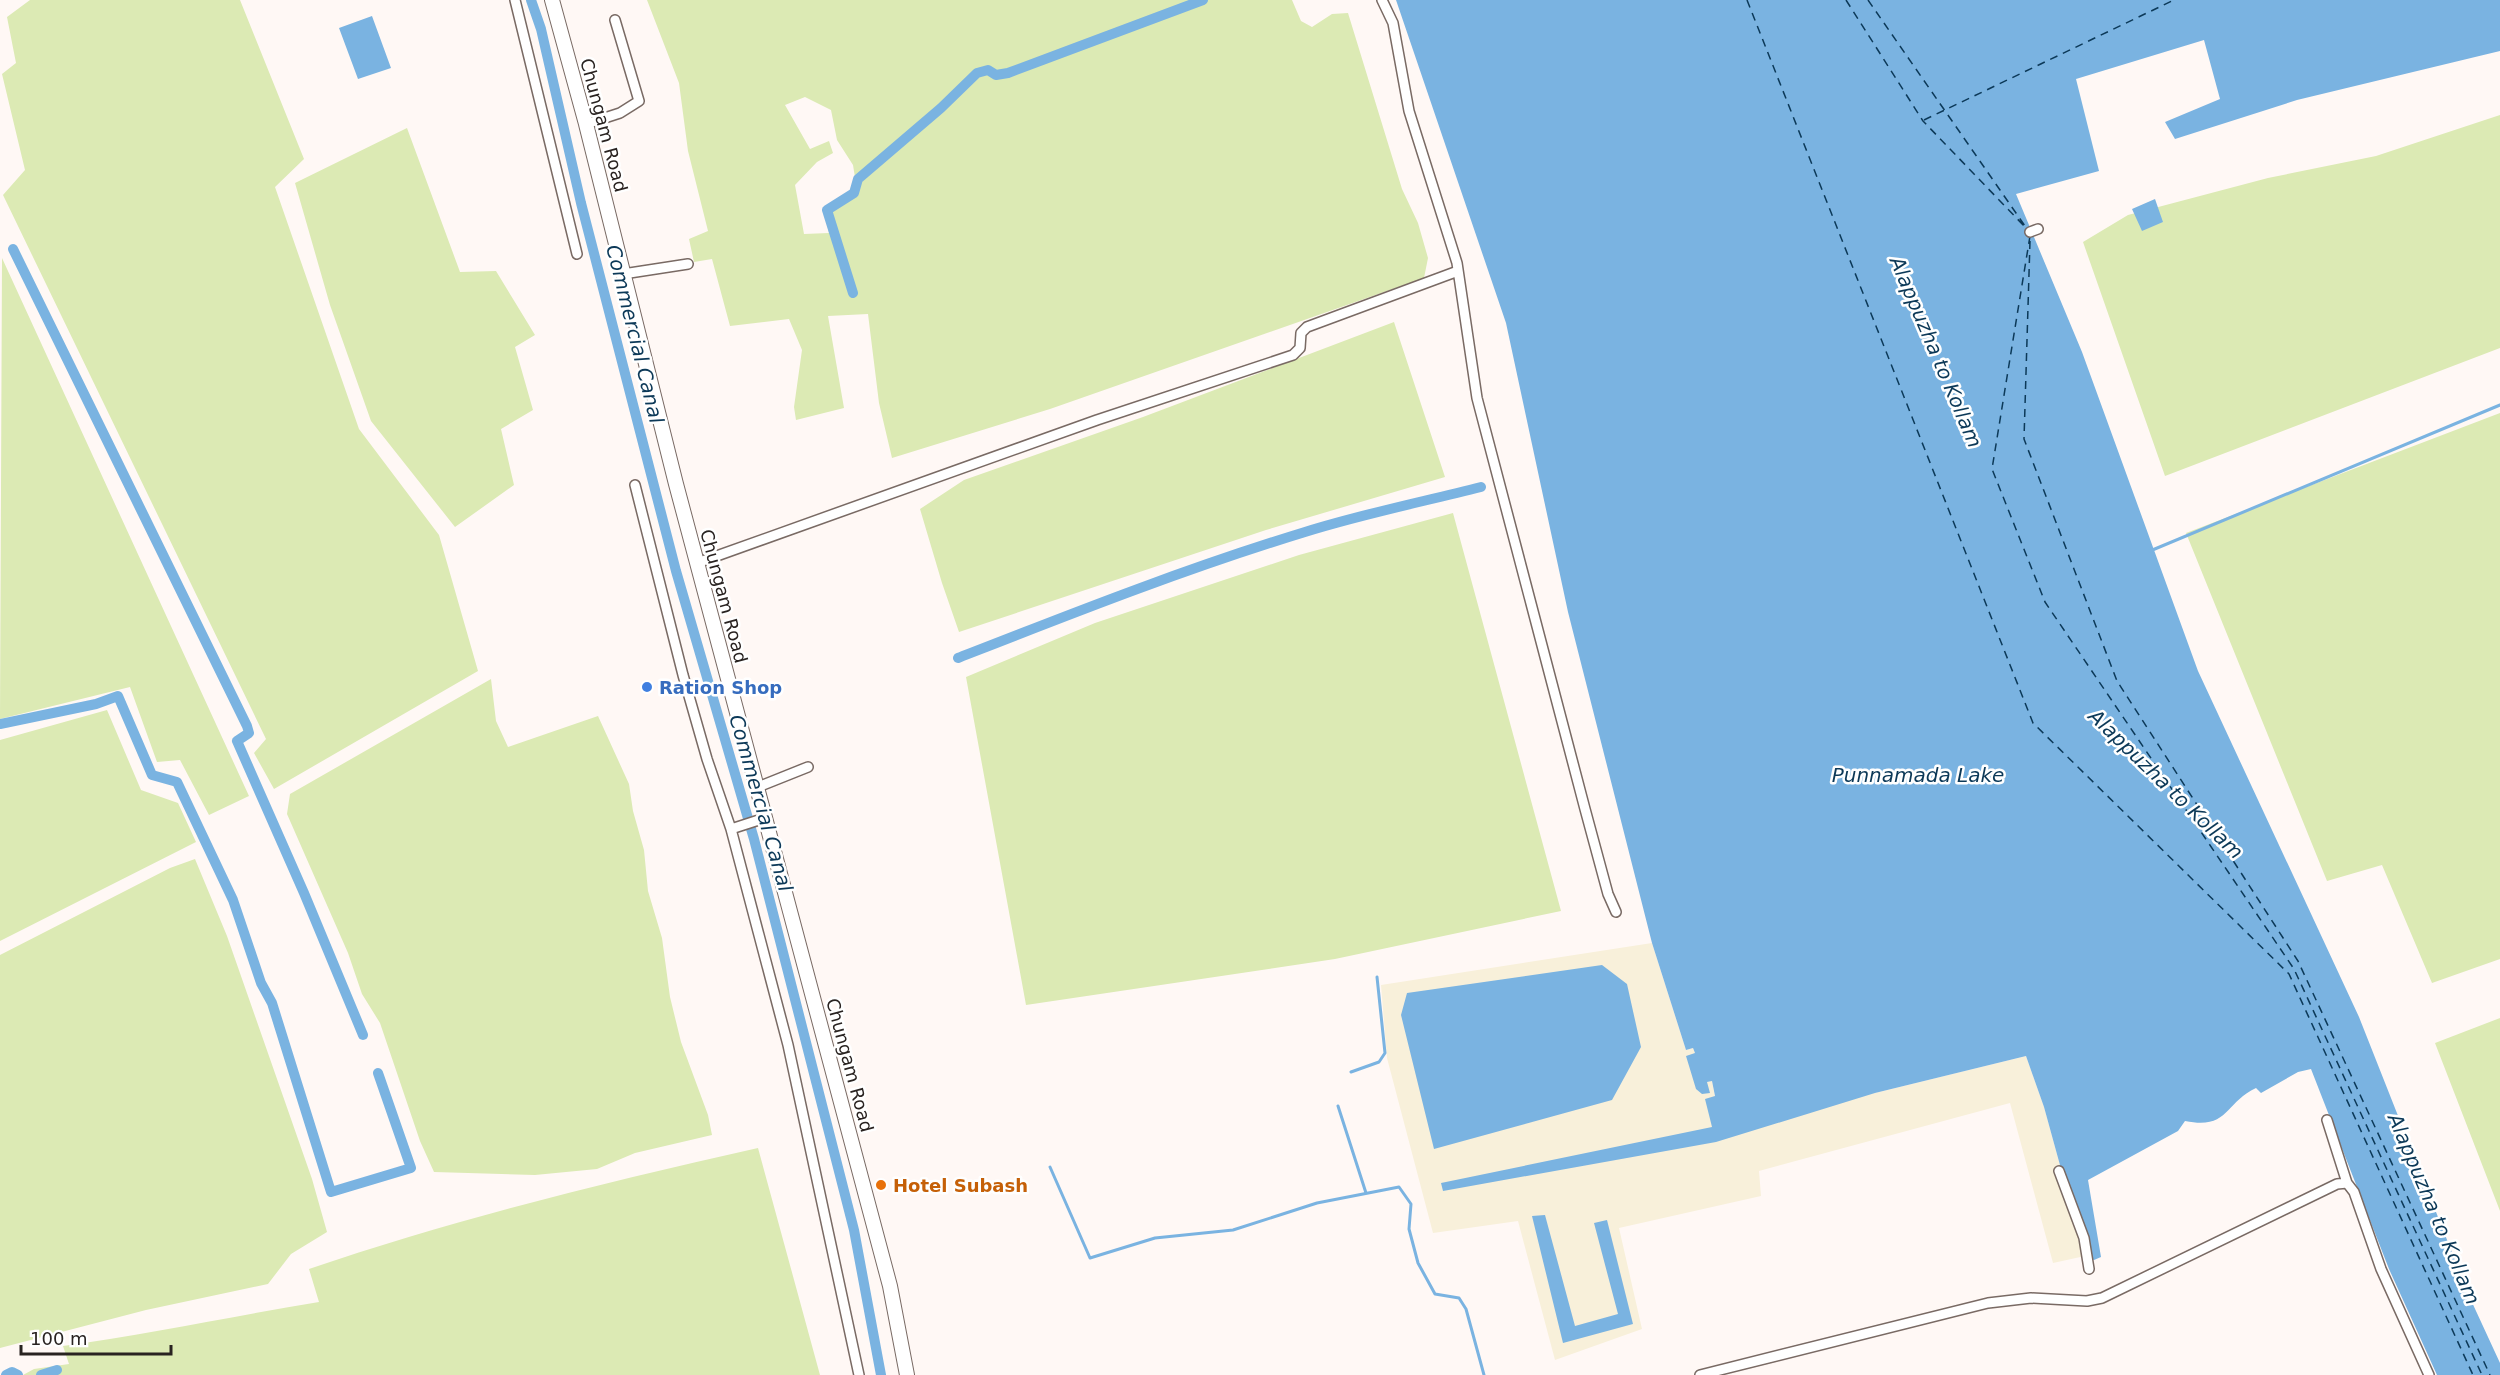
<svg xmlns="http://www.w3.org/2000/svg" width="2500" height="1375" font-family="'DejaVu Sans',sans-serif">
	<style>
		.commercial { fill: #f8f0da }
		.green { fill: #dceab4; fill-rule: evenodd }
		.water { fill: #7ab3e1 }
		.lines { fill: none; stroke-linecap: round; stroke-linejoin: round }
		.stream { stroke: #7ab3e1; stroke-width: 3 }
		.canal { stroke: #7ab3e1; stroke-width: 10 }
		.ferry { stroke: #0c3958; stroke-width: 1.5; stroke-dasharray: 8 6; stroke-linecap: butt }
		.street-casing { stroke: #796a64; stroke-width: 12 }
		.secondary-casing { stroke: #796a64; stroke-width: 16 }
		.street { stroke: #fff; stroke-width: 9 }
		.secondary { stroke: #fff; stroke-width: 14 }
		.shop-dot { fill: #3f7fe0; stroke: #fff; stroke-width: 2 }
		.food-dot { fill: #e8710a; stroke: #fff; stroke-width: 2 }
		.labels { text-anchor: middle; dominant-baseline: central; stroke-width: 5; stroke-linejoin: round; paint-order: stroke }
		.street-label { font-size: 18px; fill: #292321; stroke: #fff }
		.shop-label { font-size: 18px; font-weight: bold; fill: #366cbe; stroke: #fff; text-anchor: start }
		.food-label { font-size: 18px; font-weight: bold; fill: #c56008; stroke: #fff; text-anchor: start }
		.water-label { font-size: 20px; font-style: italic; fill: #0c3958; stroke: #fff }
	</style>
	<rect width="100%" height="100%" fill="#fff8f5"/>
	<!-- commercial -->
	<path class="commercial" d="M1652,943L1686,1050L1693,1048L1707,1082L1712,1081L1715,1097L1705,1100L1875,1093L2026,1056L2044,1107L2085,1256L2053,1263L2010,1103L1759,1171L1761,1196L1619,1228L1642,1329L1555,1360L1518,1221L1433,1233L1387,1058L1381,985Z"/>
	<!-- green -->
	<path class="green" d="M30,0H240L304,159L275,187L359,429L439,535L478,671L274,789L254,753L266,739L3,195L25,170L2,74L16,63L7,17Z
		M647,0H1292L1301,21L1312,27L1332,14L1348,13L1402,189L1418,223L1428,258L1424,278L1050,409L892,458L879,403L868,314L828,316L844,408L796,420L794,407L802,350L789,319L730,326L712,259L694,262L689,239L708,231L688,151L679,83ZM805,97L831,110L837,140L853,165L858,196L824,211L829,233L804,234L795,185L817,162L833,153L829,141L810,149L785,105Z
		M2500,115V348L2165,476L2083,242L2128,215L2268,178L2376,156Z
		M407,128L460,272L496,271L535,335L515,347L533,410L501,429L514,485L455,527L371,421L330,305L295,183Z
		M2,258L249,796L209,815L180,760L157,762L130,687L0,719Z
		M1394,322L1445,477L1266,530L959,632L942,583L920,509L964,480L1143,417Z
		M2500,413V959L2432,983L2382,865L2327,881L2186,533Z
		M1453,513L1561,911L1335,959L1026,1005L966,677L1095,623L1299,555Z
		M491,679L496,721L508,747L598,716L629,784L633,811L644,850L648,891L662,938L670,997L681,1042L708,1115L712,1135L635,1153L597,1169L535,1175L434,1172L420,1141L380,1023L362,994L348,953L287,814L290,794Z
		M107,710L141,790L178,803L196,842L0,941V740Z
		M195,859L227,936L312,1179L327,1232L291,1254L268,1284L146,1310L0,1348V955L170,868Z
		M2500,1018V1211L2435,1043Z
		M758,1148L820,1375H23L34,1369L69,1364L63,1346C149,1334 233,1316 319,1302L309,1269C455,1219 607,1182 758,1148Z"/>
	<!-- water -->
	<path class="water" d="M1396,0H2500V51L2297,100L2175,139L2165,122L2220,99L2204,40L2076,79L2099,171L2016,194L2082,352L2198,671L2359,1017L2470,1298L2500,1363V1375H2437L2389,1269L2311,1069L2298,1072L2261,1093L2256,1088C2224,1103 2229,1130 2185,1121L2178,1131L2088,1180L2101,1257L2094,1260L2085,1256L2044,1107L2026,1056L1875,1093L1716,1142L1443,1191L1441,1183L1712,1127L1705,1099L1715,1096L1712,1081L1707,1082L1710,1093L1702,1094L1696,1089L1686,1056L1695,1053L1693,1048L1686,1050L1652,943L1568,612L1506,323Z
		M372,16L391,68L358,79L339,28Z
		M2155,199L2163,222L2142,231L2132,209Z
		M1602,965L1627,984L1641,1047L1612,1100L1434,1149L1401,1015L1407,993Z
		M1545,1215L1575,1326L1618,1314L1594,1223L1607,1220L1633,1324L1563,1343L1532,1216Z"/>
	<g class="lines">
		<!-- stream -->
		<path class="stream" d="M2150,551L2500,405
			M1351,1072L1379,1062L1385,1053L1377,977
			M1338,1106L1366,1193
			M1050,1167L1090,1258L1155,1238L1233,1230L1317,1203L1399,1187L1411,1204L1409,1229L1418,1263L1435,1294L1459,1298L1466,1309L1484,1375"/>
		<!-- canal -->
		<path class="canal" d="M531,0L541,29L581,203L676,571L754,839L854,1230L881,1375
			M13,249L247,726L249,733L237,741L304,893L363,1035
			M853,293L827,210L854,193L858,179L941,108L977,73L988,70L996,75L1008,73L1203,0
			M958,658C1073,613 1187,568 1305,532C1362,514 1422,502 1481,487
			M0,724L96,704L118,696L152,775L177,782L233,900L261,983L272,1003L331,1192L411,1168L378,1073
			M6,1375L12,1372L18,1375
			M41,1375L57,1370"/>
		<!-- ferry -->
		<path class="ferry" d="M1747,0L2033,723L2289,974L2473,1375
			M1846,0L1923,121L2027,229
			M1868,0L2025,226
			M1924,120L2174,0
			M2030,236L1992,469L2045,602L2294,969L2482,1375
			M2030,241L2024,439L2117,681L2298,961L2490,1375"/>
		<!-- street casing -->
		<g class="street-casing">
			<path id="street" d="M515,0L577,254
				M1382,0L1393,23L1409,111L1457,263L1477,398L1585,809L1608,894L1616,912
				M586,124L620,113L639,101L615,20
				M2030,232L2038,229
				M623,274L688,264
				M635,485L683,675L707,759L731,829L788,1045L859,1375
				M697,563L1097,420L1293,355L1300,348L1301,333L1307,327L1458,271
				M758,787L808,767
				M731,829L765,818
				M2327,1120L2347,1183L2354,1192L2381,1269L2429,1375
				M2059,1171L2084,1238L2089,1269
				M1700,1375L1988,1303L2031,1298L2087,1301L2102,1298L2337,1184L2347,1183"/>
		</g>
		<!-- secondary casing -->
		<g class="secondary-casing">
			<path id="secondary" d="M552,0L586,124L676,484L890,1286L907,1375"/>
		</g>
		<!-- street -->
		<use href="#street" class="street"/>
		<!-- secondary -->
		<use href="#secondary" class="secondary"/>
	</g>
	<!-- markers -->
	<circle class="shop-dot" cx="647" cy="687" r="6"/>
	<circle class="food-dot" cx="881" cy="1185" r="6"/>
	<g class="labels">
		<!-- street labels -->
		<g class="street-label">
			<text transform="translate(604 125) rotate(75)">Chungam Road</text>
			<text transform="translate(724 596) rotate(75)">Chungam Road</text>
			<text transform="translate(850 1065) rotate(75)">Chungam Road</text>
		</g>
		<!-- shop labels -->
		<g class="shop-label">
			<text x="659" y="687">Ration Shop</text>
		</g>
		<!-- food labels -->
		<g class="food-label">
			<text x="893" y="1185">Hotel Subash</text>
		</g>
		<!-- water labels -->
		<g class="water-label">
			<text transform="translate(635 334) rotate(76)">Commercial Canal</text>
			<text transform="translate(1936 352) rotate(67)">Alappuzha to Kollam</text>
			<text x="1918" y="775">Punnamada Lake</text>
			<text transform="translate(2166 784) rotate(44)">Alappuzha to Kollam</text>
			<text transform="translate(761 803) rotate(74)">Commercial Canal</text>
			<text transform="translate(2434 1209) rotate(67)">Alappuzha to Kollam</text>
		</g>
	</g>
	<!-- scale -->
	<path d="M21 1345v9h150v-9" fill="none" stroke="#292321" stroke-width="3"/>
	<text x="30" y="1345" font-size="18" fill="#292321" stroke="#ffffff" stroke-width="4.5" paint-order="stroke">100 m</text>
</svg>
